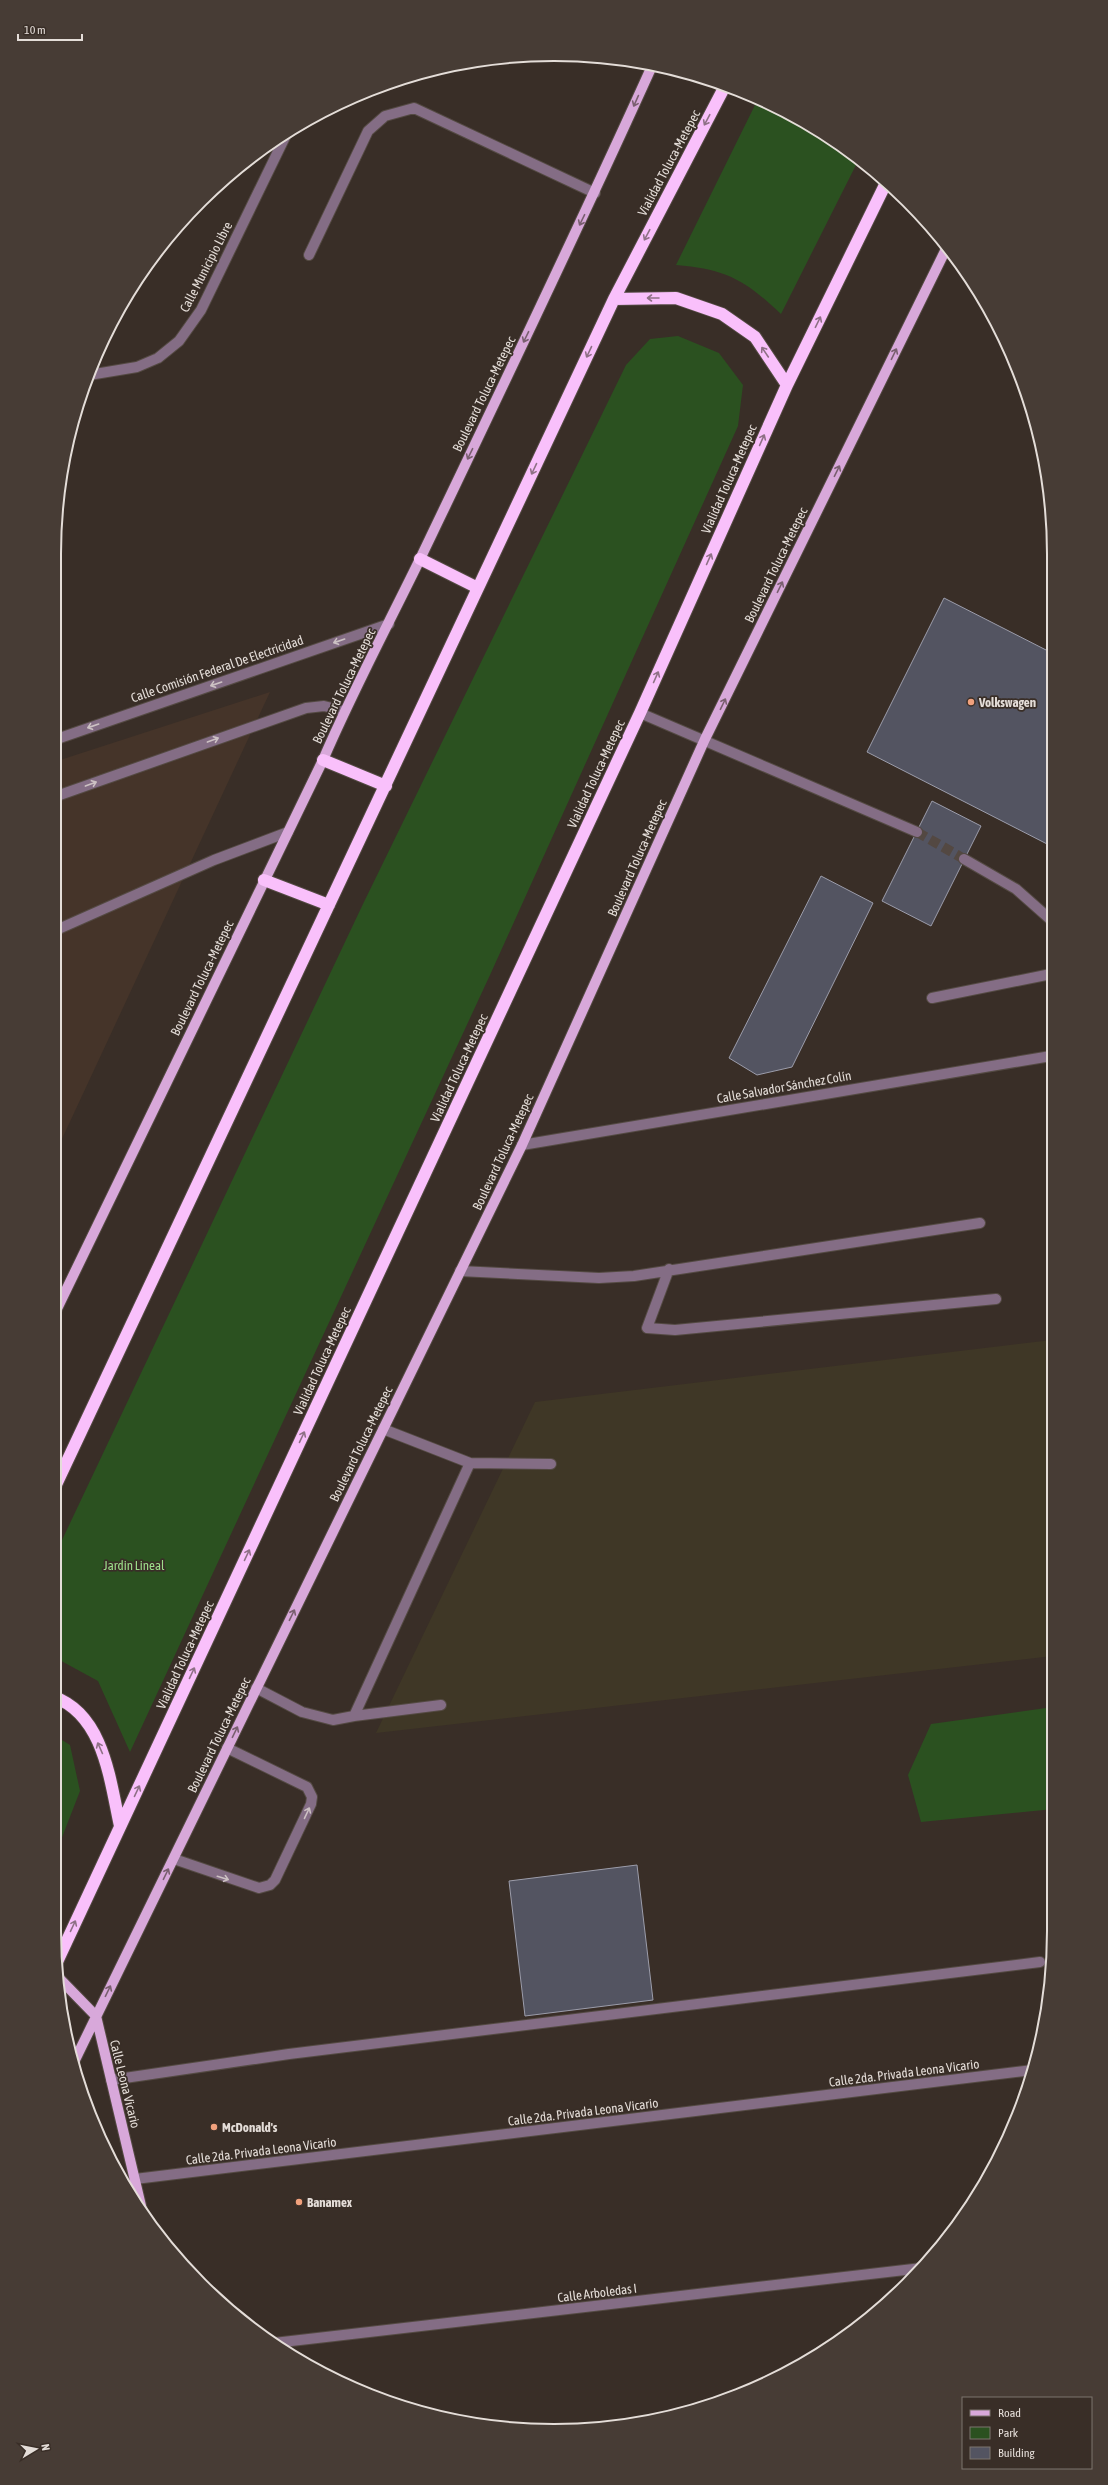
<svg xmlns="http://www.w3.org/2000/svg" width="1108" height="2485" font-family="'Asap Condensed',sans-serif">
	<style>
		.built { fill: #453429 }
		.education { fill: #3f3726 }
		.green { fill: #2b5120 }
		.building { fill: #535461; stroke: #9c9dab }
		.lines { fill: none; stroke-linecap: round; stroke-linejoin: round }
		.minor-tunnel { stroke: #534842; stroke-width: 10; stroke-dasharray: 10 5; stroke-linecap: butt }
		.minor-casing { stroke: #544a43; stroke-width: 12 }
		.major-casing { stroke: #544a43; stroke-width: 12 }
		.highway-casing { stroke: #544a43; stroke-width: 14 }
		.minor { stroke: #846d85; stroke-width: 10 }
		.major { stroke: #d8a8da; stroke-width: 10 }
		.highway { stroke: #f9c0fb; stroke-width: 12 }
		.oneway { stroke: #795f6f }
		.oneway2 { stroke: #8f7086 }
		.oneway3 { stroke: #ccc1c3 }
		.poi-dot { fill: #f1a17d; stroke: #392e27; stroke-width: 1.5 }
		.labels { text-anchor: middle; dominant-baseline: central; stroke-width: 3.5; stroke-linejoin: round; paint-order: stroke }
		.street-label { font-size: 13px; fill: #e4ddd8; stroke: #392e27 }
		.poi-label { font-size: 13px; font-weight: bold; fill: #e4ddd8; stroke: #392e27; text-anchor: start }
		.park-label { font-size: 13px; fill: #9ddf8b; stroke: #392e27 }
		.rim { fill: none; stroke: #e4ddd8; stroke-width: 2 }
	</style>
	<rect width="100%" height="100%" fill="#392e27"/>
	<!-- built -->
	<path class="built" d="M270,692L54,1156V762Z"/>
	<!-- education -->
	<path class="education" d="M1052,1340L1053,1656L376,1733L535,1402Z"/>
	<!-- green -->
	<path class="green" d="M757,101L832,138L858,161L781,314C745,280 726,269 676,265Z
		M678,336L719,353L743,385L738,426L490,975L130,1752L98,1681L54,1657V1557L363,904L626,365L650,339Z
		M1053,1707L1054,1809L921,1822L908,1775L931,1724Z
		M54,1735L70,1745L80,1791L54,1858Z"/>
	<!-- building -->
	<path class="building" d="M944,598L1050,652L1051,846L867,752Z
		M932,801L981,826L931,926L882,901Z
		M821,876L873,903L792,1067L757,1075L729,1058Z
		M637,1865L653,2000L525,2016L509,1881Z"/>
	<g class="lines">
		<!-- minor-tunnel -->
		<path class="minor-tunnel" d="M917,832L964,859"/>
		<!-- minor casing -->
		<g class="minor-casing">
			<path id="minor" d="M309,255L368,131L385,116L414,108L595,193
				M89,375L137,367L158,358L179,341L201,310L286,135
				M640,713L917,832
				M54,740L389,624
				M54,797L306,708L324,706L344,711
				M964,859L1016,889L1051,920
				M54,931L214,860L288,832
				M932,998L1051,974
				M522,1145L1051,1056
				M669,1269L647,1328L675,1330L996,1299
				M460,1271L599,1278L634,1276L980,1223
				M470,1463L551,1464
				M256,1688L302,1712L333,1720L354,1716L470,1463L383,1429
				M354,1716L441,1705
				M174,1859L259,1888L270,1885L275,1880L311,1804L312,1797L307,1787L227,1748
				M111,2080L289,2054L1040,1962
				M129,2192L135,2179L1033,2070
				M274,2343L922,2268"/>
		</g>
		<!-- major casing -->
		<g class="major-casing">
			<path id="major" d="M54,1315L323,760C353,690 389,623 422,555C500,392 578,230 652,66
				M58,1977L96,2016L142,2210
				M73,2064L522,1145L705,739L947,247"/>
		</g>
		<!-- highway casing -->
		<g class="highway-casing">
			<path id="highway" d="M614,299L676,298L722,314L755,337L787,385
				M420,559L478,588
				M323,760L386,786
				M264,880L329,905
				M54,1489L614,299L725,86
				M54,1697C104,1715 110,1781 120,1826
				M57,1962L640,713L787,385L885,185"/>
		</g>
		<!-- minor -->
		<use href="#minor" class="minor"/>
		<!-- major -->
		<use href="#major" class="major"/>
		<!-- highway -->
		<use href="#highway" class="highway"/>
	</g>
	<!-- one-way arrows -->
	<defs><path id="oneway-shaft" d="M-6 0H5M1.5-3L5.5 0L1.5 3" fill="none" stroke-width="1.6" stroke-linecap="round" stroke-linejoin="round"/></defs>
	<g class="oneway">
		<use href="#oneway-shaft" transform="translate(636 101) rotate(114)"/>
		<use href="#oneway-shaft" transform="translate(582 220) rotate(116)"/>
		<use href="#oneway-shaft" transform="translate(526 337) rotate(116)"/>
		<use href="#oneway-shaft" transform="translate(894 354) rotate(-64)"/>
		<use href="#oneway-shaft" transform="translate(470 454) rotate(116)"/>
		<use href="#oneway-shaft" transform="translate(837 471) rotate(-64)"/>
		<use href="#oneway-shaft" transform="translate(780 587) rotate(-64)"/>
		<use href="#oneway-shaft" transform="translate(723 704) rotate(-64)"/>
		<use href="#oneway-shaft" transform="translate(292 1615) rotate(-64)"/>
		<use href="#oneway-shaft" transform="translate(235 1732) rotate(-64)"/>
		<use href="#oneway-shaft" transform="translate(166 1874) rotate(-64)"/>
		<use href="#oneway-shaft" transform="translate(108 1991) rotate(-64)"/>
	</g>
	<g class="oneway2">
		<use href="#oneway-shaft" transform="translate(707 120) rotate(118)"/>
		<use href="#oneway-shaft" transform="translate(647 235) rotate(118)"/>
		<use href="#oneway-shaft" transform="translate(653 298) rotate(180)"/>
		<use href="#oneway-shaft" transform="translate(818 322) rotate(-64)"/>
		<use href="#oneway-shaft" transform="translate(589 352) rotate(115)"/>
		<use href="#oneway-shaft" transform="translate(765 352) rotate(-124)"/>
		<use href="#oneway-shaft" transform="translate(762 440) rotate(-66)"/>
		<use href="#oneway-shaft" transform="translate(534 469) rotate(115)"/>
		<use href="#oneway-shaft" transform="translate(709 559) rotate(-66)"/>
		<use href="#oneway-shaft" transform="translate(656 677) rotate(-66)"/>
		<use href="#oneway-shaft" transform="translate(302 1437) rotate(-65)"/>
		<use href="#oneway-shaft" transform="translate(247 1555) rotate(-65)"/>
		<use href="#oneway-shaft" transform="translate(192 1673) rotate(-65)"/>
		<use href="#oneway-shaft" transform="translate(100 1748) rotate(-114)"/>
		<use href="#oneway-shaft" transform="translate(137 1791) rotate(-65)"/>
		<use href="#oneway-shaft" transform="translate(73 1926) rotate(-65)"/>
	</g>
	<g class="oneway3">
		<use href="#oneway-shaft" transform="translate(339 641) rotate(161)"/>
		<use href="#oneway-shaft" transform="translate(216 684) rotate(161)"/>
		<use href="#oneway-shaft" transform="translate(93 726) rotate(161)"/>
		<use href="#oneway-shaft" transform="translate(213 740) rotate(-20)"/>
		<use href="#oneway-shaft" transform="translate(91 784) rotate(-20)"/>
		<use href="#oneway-shaft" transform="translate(307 1813) rotate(-65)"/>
		<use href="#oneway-shaft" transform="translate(223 1878) rotate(17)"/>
	</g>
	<!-- markers -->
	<g class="poi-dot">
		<circle cx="971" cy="702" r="4"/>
		<circle cx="214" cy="2127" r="4"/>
		<circle cx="299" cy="2202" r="4"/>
	</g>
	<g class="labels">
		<!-- street labels -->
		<g class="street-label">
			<text transform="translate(669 163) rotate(-62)">Vialidad Toluca-Metepec</text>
			<text transform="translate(206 267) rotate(-63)">Calle Municipio Libre</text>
			<text transform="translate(484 394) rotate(-64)">Boulevard Toluca-Metepec</text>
			<text transform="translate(729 479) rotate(-66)">Vialidad Toluca-Metepec</text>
			<text transform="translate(776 565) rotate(-64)">Boulevard Toluca-Metepec</text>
			<text transform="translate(217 669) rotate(-19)">Calle Comisión Federal De Electricidad</text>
			<text transform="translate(344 686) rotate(-64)">Boulevard Toluca-Metepec</text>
			<text transform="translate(596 774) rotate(-65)">Vialidad Toluca-Metepec</text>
			<text transform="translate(637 858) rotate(-66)">Boulevard Toluca-Metepec</text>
			<text transform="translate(202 978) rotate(-64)">Boulevard Toluca-Metepec</text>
			<text transform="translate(459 1068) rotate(-65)">Vialidad Toluca-Metepec</text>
			<text transform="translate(784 1087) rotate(-10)">Calle Salvador Sánchez Colín</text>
			<text transform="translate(503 1152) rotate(-65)">Boulevard Toluca-Metepec</text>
			<text transform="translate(322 1361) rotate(-65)">Vialidad Toluca-Metepec</text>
			<text transform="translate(361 1444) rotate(-64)">Boulevard Toluca-Metepec</text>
			<text transform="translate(185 1655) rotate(-65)">Vialidad Toluca-Metepec</text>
			<text transform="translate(219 1735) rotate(-64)">Boulevard Toluca-Metepec</text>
			<text transform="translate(904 2073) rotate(-7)">Calle 2da. Privada Leona Vicario</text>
			<text transform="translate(125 2084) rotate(76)">Calle Leona Vicario</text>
			<text transform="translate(583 2112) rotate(-7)">Calle 2da. Privada Leona Vicario</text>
			<text transform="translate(261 2151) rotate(-7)">Calle 2da. Privada Leona Vicario</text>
			<text transform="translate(597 2293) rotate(-7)">Calle Arboledas I</text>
		</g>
		<!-- poi labels -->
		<g class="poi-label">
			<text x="979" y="702">Volkswagen</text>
			<text x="222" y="2127">McDonald's</text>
			<text x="307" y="2202">Banamex</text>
		</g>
		<!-- park labels -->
		<g class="park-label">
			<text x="134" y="1565">Jardin Lineal</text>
		</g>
	</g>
	<!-- crop -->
	<path d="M0 0H1108V2485H0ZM554 61H554A493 493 0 0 1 1047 554V1931A493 493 0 0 1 554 2424H554A493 493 0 0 1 61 1931V554A493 493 0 0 1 554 61Z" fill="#473c35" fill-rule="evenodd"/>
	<path class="rim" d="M554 61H554A493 493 0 0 1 1047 554V1931A493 493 0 0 1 554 2424H554A493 493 0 0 1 61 1931V554A493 493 0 0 1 554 61Z"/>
	<!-- legend -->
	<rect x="962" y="2397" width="130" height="72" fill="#392e27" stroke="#7d746e"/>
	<rect x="970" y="2410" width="20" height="6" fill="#d8a8da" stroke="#7d746e"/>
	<text x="998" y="2417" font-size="12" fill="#e4ddd8">Road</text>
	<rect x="970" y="2427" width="20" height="12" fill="#2b5120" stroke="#7d746e"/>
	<text x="998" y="2437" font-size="12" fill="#e4ddd8">Park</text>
	<rect x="970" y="2447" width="20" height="12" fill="#535461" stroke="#7d746e"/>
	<text x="998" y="2457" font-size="12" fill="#e4ddd8">Building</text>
	<!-- north arrow -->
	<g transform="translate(36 2449) rotate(80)" stroke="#392e27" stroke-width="3" paint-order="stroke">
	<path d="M0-3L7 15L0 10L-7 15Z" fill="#e4ddd8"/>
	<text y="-6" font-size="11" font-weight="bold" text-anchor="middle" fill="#e4ddd8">N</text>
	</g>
	<!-- scale -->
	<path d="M18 34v6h64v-6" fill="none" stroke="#e4ddd8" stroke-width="2"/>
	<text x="24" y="34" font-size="12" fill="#e4ddd8" stroke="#392e27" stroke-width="3" paint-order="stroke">10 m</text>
</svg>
